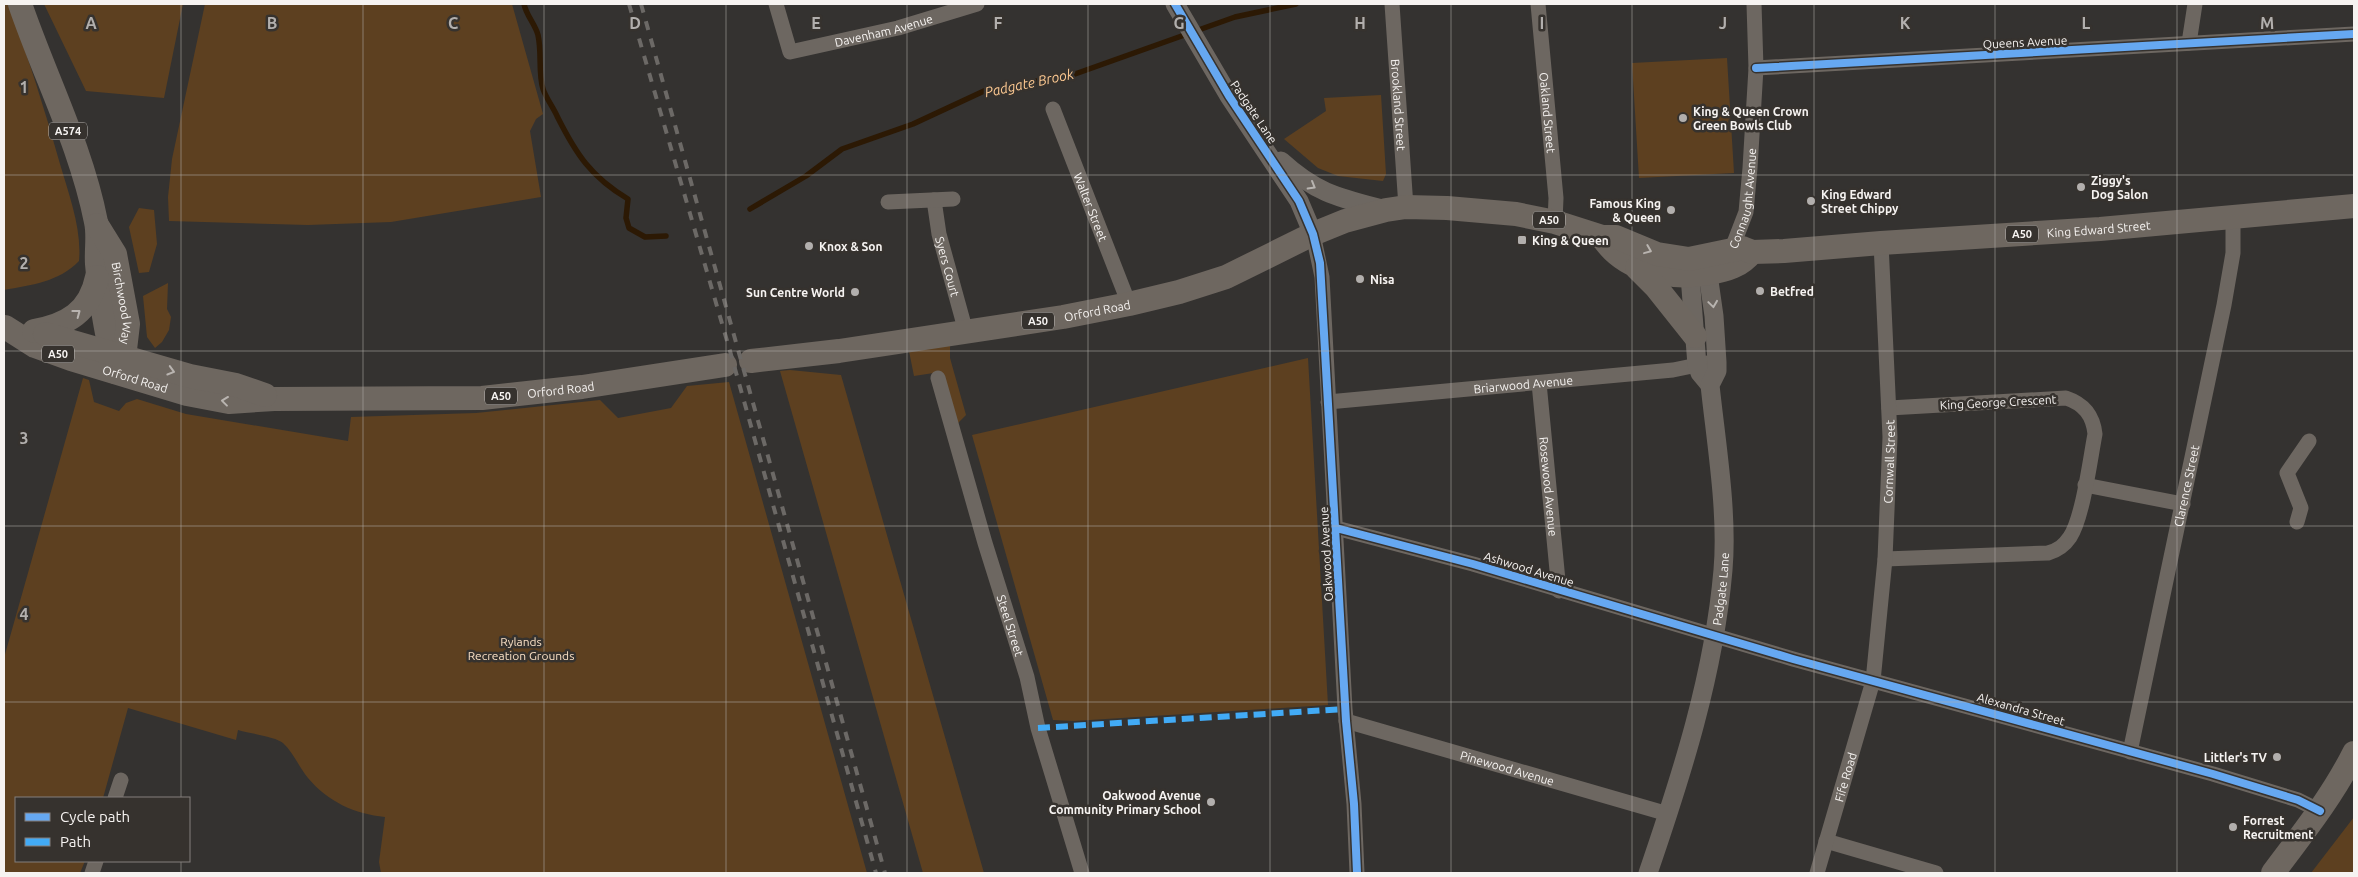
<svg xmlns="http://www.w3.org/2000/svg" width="2358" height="877" font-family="Ubuntu,sans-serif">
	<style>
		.green { fill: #5d4020 }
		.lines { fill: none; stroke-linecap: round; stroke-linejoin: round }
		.stream { stroke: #2c1904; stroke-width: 5.5 }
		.minor { stroke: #6d6761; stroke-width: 15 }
		.tertiary { stroke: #6d6761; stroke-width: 19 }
		.primary { stroke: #6e6760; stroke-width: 24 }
		.rail { stroke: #6c6966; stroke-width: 4; stroke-dasharray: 9 9; stroke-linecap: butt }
		.quiet { stroke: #42abf6; stroke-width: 6; stroke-dasharray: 12 6; stroke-linecap: butt }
		.cycleway-casing { stroke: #36322e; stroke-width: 11 }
		.cycleway { stroke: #66a8f1; stroke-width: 8 }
		.oneway { stroke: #b8b4b0 }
		.oneway2 { stroke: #b9b4b0 }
		.grid { fill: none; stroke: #b2afad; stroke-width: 1; stroke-opacity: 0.55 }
		.poi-dot { fill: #b2afad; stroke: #36322e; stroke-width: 2 }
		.labels { text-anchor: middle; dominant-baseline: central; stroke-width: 5; stroke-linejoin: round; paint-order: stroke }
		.shield { fill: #36322e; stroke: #bcb9b6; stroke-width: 1 }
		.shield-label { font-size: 11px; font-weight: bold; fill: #f6f3f1 }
		.street-label { font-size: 12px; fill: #f6f3f1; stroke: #36322e }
		.poi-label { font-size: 12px; font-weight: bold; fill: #f6f3f1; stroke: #36322e; text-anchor: start }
		.park-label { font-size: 12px; fill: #f9dfc4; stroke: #36322e }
		.water-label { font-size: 14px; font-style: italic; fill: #fdc992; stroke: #36322e }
		.grid-label { font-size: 16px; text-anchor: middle; font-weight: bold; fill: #b2afad; stroke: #36322e; stroke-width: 5; stroke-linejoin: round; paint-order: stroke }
	</style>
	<rect width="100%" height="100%" fill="#343230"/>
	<!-- green -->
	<path class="green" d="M4,4H9C28,57 45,110 60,164C69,195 82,229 79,261C59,282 31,285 4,290Z
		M44,4H183L164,98L86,91Z
		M205,4H512L543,114L536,119L530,131L541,197L391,222L308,225L169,221L168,197L172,159Z
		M1727,58L1734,173L1639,178L1632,63Z
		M1381,95L1386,174L1383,181L1338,176L1318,168L1284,139L1326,111L1324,98Z
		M139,208L154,210L157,244L149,272L139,273L129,227Z
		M168,283L167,309L171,317L169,330L162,342L155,348L147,337L143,296Z
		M950,344V358L966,415L957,424L940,372L914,376L909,351Z
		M1308,358L1328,705L1074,721L1053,720L972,435Z
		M790,370L841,375L984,873H923L780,371Z
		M83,378L89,380L94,402L119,411L126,403L137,399L186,414L348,441L351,417L476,413L600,400L618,418L671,408L687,386L729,382L867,873H381L379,862L385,817C355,814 328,802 308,778C299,767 293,752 283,743C277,737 248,733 238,730L236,740L128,708L103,798H16V861H85L80,873H4V658Z
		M2354,817V873H2311Z"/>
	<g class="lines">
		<!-- stream -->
		<path class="stream" d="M524,4C526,15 535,24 538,35C542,52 538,73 543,89C546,98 553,107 557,116C576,154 591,177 628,199L626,218L629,228L645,237L666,236
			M750,209L806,176L842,149L913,124L984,91L1075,74L1235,17L1296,4"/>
		<!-- minor -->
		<g class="minor">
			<path id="s1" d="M776,4L790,52L898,28L977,4"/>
			<path id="s2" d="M1392,4L1406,207"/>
			<path id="s3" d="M1538,4L1556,198L1555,222"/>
			<path d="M2189,43L2195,4"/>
			<path d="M1756,68L2354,34"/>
			<path id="s4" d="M1053,109L1129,304"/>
			<path id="s5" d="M934,200L939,234L966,332"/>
			<path d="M888,202L953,199"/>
			<path d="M1313,234L1322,277L1345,709L1354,804L1357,873"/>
			<path id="s6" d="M1729,256L1746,212L1750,168L1756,68L1754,4"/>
			<path id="s7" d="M938,378L985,543L1027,677L1038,728L1082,873"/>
			<path id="s8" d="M1539,383L1559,591"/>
			<path id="s9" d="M1328,402L1673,370L1707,363"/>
			<path d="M2085,485L2183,504"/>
			<path d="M2297,522L2301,508L2287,473L2309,441"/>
			<path d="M1336,528L1473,564L1793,659L2213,774L2298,800L2320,811"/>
			<path d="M1885,559L2048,553C2058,550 2064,546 2070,537C2083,517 2090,460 2095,434C2093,415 2084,404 2066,398L1889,408"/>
			<path id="s10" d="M1346,721L1668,814"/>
			<path id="s11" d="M2130,752L2224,305L2233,253V218"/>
			<path d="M115,798L121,780"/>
			<path d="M1826,841L1936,873"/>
			<path d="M92,873L96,861"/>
			<path id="s12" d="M1817,873L1873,681L1885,559L1890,437L1881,243"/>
		</g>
		<!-- tertiary -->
		<g class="tertiary">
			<path d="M1175,4L1229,96L1299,201L1313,234"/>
			<path d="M1281,161C1317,194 1340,198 1386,210"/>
			<path d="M1689,263L1697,365L1700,373L1710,385"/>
			<path id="s13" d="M1648,873C1682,774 1714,674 1723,570C1728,513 1716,442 1710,385L1717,371V362L1714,316L1706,260"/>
		</g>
		<!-- primary -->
		<g class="primary">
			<path d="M20,4C45,77 81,146 96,222C99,235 96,250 97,264C100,300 107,336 115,372"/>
			<path id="s14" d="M97,225L115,254L128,324L124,358L116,371"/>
			<path d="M1602,237C1625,272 1670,280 1709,273C1727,270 1741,266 1752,252"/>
			<path d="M1637,268L1656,287L1695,336"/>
			<path id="s15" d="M5,327L35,346L71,359L187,394L229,402L274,399L482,398L582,387L725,365"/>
			<path d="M34,331C67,325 90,312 97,277"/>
			<path d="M45,334L190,376L236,385L265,395"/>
			<path id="s16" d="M751,361L839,351L1063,317L1129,304L1179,292L1226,277L1313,234L1345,221L1386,210L1406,207L1447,208L1516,214L1555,222L1602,237H1616L1657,254L1689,259L1742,248L1752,252L1784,251L1881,243L2100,229L2354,206"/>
			<path d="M2273,873C2302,834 2332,797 2354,753"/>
		</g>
		<!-- rail -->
		<path class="rail" d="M629,4L730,351L876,873
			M641,4L885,873"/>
		<!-- quiet -->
		<path class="quiet" d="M1038,728L1345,709"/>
		<!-- cycleway casing -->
		<g class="cycleway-casing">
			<path id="cycleway" d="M1175,4L1229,96L1299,201L1313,234L1320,263L1346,721L1354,804L1357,873
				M1756,68L2354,34
				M1336,528L1473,564L1793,659L2213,774L2298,800L2320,811"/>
		</g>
		<!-- cycleway -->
		<use href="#cycleway" class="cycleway"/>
	</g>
	<!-- one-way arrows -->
	<defs><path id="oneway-chevron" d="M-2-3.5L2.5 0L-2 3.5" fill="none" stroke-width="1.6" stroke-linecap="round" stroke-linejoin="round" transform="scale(1.25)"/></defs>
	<g class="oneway">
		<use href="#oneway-chevron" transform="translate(1312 186) rotate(30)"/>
		<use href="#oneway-chevron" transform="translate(1713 304) rotate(82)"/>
	</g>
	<g class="oneway2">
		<use href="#oneway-chevron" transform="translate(1648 250) rotate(22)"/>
		<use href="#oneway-chevron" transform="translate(77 313) rotate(-37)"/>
		<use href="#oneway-chevron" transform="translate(171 371) rotate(16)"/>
		<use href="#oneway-chevron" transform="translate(225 401) rotate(-173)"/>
	</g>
	<!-- grid -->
	<path class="grid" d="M181,4V798M363,4V873M544,4V873M726,4V873M907,4V873M1088,4V873M1270,4V873M1451,4V873M1632,4V873M1814,4V873M1995,4V873M2177,4V873M4,175H2354M4,351H2354M4,526H2354M4,702H2354M181,861V873"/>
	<!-- markers -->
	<g class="poi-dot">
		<circle cx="1683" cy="118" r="5"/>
		<circle cx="2081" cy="187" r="5"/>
		<circle cx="1811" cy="201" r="5"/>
		<circle cx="1671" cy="210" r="5"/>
		<rect x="1517" y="235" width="10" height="10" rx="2.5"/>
		<circle cx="809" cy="246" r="5"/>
		<circle cx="1360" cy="279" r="5"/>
		<circle cx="1760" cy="291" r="5"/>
		<circle cx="855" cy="292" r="5"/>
		<circle cx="2277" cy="757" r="5"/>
		<circle cx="1211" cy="802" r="5"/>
		<circle cx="2233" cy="827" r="5"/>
	</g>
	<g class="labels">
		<!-- shield labels -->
		<g class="shield">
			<rect x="49" y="122.5" width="38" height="17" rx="4"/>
			<rect x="1533" y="211.5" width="32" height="17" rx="4"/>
			<rect x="2006" y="225.5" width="32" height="17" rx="4"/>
			<rect x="1022" y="312.5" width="32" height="17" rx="4"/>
			<rect x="42" y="345.5" width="32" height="17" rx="4"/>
			<rect x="485" y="387.5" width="32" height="17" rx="4"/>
		</g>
		<g class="shield-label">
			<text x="68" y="131">A574</text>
			<text x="1549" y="220">A50</text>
			<text x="2022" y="234">A50</text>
			<text x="1038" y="321">A50</text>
			<text x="58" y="354">A50</text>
			<text x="501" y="396">A50</text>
		</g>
		<!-- street labels -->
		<g class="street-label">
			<text stroke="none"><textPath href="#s1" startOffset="146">Davenham Avenue</textPath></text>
			<text transform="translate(2025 42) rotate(-3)">Queens Avenue</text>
			<text stroke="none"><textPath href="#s2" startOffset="101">Brookland Street</textPath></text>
			<text transform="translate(1254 112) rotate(56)">Padgate Lane</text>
			<text stroke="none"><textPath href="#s3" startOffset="109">Oakland Street</textPath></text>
			<text stroke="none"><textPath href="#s6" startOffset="60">Connaught Avenue</textPath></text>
			<text stroke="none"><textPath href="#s4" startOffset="105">Walter Street</textPath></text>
			<text stroke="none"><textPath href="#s16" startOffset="1380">King Edward Street</textPath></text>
			<text stroke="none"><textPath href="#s5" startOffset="68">Syers Court</textPath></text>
			<text stroke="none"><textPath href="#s14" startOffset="84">Birchwood Way</textPath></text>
			<text stroke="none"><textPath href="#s16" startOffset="350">Orford Road</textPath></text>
			<text stroke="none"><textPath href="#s15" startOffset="141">Orford Road</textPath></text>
			<text stroke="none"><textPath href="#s9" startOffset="196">Briarwood Avenue</textPath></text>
			<text stroke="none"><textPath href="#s15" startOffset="570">Orford Road</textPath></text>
			<text transform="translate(1998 402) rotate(-3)">King George Crescent</text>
			<text stroke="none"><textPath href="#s12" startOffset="420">Cornwall Street</textPath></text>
			<text stroke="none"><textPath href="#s11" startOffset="272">Clarence Street</textPath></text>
			<text stroke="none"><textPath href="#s8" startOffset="104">Rosewood Avenue</textPath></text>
			<text transform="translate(1326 554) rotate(-93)">Oakwood Avenue</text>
			<text transform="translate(1529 569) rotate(17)">Ashwood Avenue</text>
			<text stroke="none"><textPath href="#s13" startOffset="294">Padgate Lane</textPath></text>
			<text stroke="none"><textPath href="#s7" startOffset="258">Steel Street</textPath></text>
			<text transform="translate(2021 709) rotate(16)">Alexandra Street</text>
			<text stroke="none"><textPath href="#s10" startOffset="168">Pinewood Avenue</textPath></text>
			<text stroke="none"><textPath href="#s12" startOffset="100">Fife Road</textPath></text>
		</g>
		<!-- poi labels -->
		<g class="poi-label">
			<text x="1693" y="111">King &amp; Queen Crown<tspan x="1693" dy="14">Green Bowls Club</tspan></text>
			<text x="2091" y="180">Ziggy's<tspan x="2091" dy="14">Dog Salon</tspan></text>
			<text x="1821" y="194">King Edward<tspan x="1821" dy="14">Street Chippy</tspan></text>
			<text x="1661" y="203" text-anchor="end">Famous King<tspan x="1661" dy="14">&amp; Queen</tspan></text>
			<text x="1532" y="240">King &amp; Queen</text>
			<text x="819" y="246">Knox &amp; Son</text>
			<text x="1370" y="279">Nisa</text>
			<text x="1770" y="291">Betfred</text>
			<text x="845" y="292" text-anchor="end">Sun Centre World</text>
			<text x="2267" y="757" text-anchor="end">Littler's TV</text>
			<text x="1201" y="795" text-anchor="end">Oakwood Avenue<tspan x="1201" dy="14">Community Primary School</tspan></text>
			<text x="2243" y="820">Forrest<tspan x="2243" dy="14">Recruitment</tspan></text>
		</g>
		<!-- park labels -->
		<g class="park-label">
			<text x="521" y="641">Rylands<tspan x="521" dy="14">Recreation Grounds</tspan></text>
		</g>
		<!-- water labels -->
		<g class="water-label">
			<text transform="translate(1029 83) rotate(-12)">Padgate Brook</text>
		</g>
	</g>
	<g class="grid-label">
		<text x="91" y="29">A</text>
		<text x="272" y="29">B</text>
		<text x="453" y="29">C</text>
		<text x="635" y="29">D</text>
		<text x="816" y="29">E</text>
		<text x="998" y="29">F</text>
		<text x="1179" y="29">G</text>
		<text x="1360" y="29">H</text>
		<text x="1542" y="29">I</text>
		<text x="1723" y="29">J</text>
		<text x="1905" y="29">K</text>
		<text x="2086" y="29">L</text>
		<text x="2267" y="29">M</text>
		<text x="24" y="93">1</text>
		<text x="24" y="269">2</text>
		<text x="24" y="444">3</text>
		<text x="24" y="620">4</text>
	</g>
	<!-- border -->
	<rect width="2358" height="877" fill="none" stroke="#f6f3f1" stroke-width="10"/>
	<!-- legend -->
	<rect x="15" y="797" width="175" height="65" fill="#36322e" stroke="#837f7c"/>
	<rect x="25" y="813" width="25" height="8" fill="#66a8f1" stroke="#837f7c"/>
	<text x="60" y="822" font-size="15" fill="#f6f3f1">Cycle path</text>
	<rect x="25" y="838" width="25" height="8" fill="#42abf6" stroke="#837f7c"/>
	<text x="60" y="847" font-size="15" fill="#f6f3f1">Path</text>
</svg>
